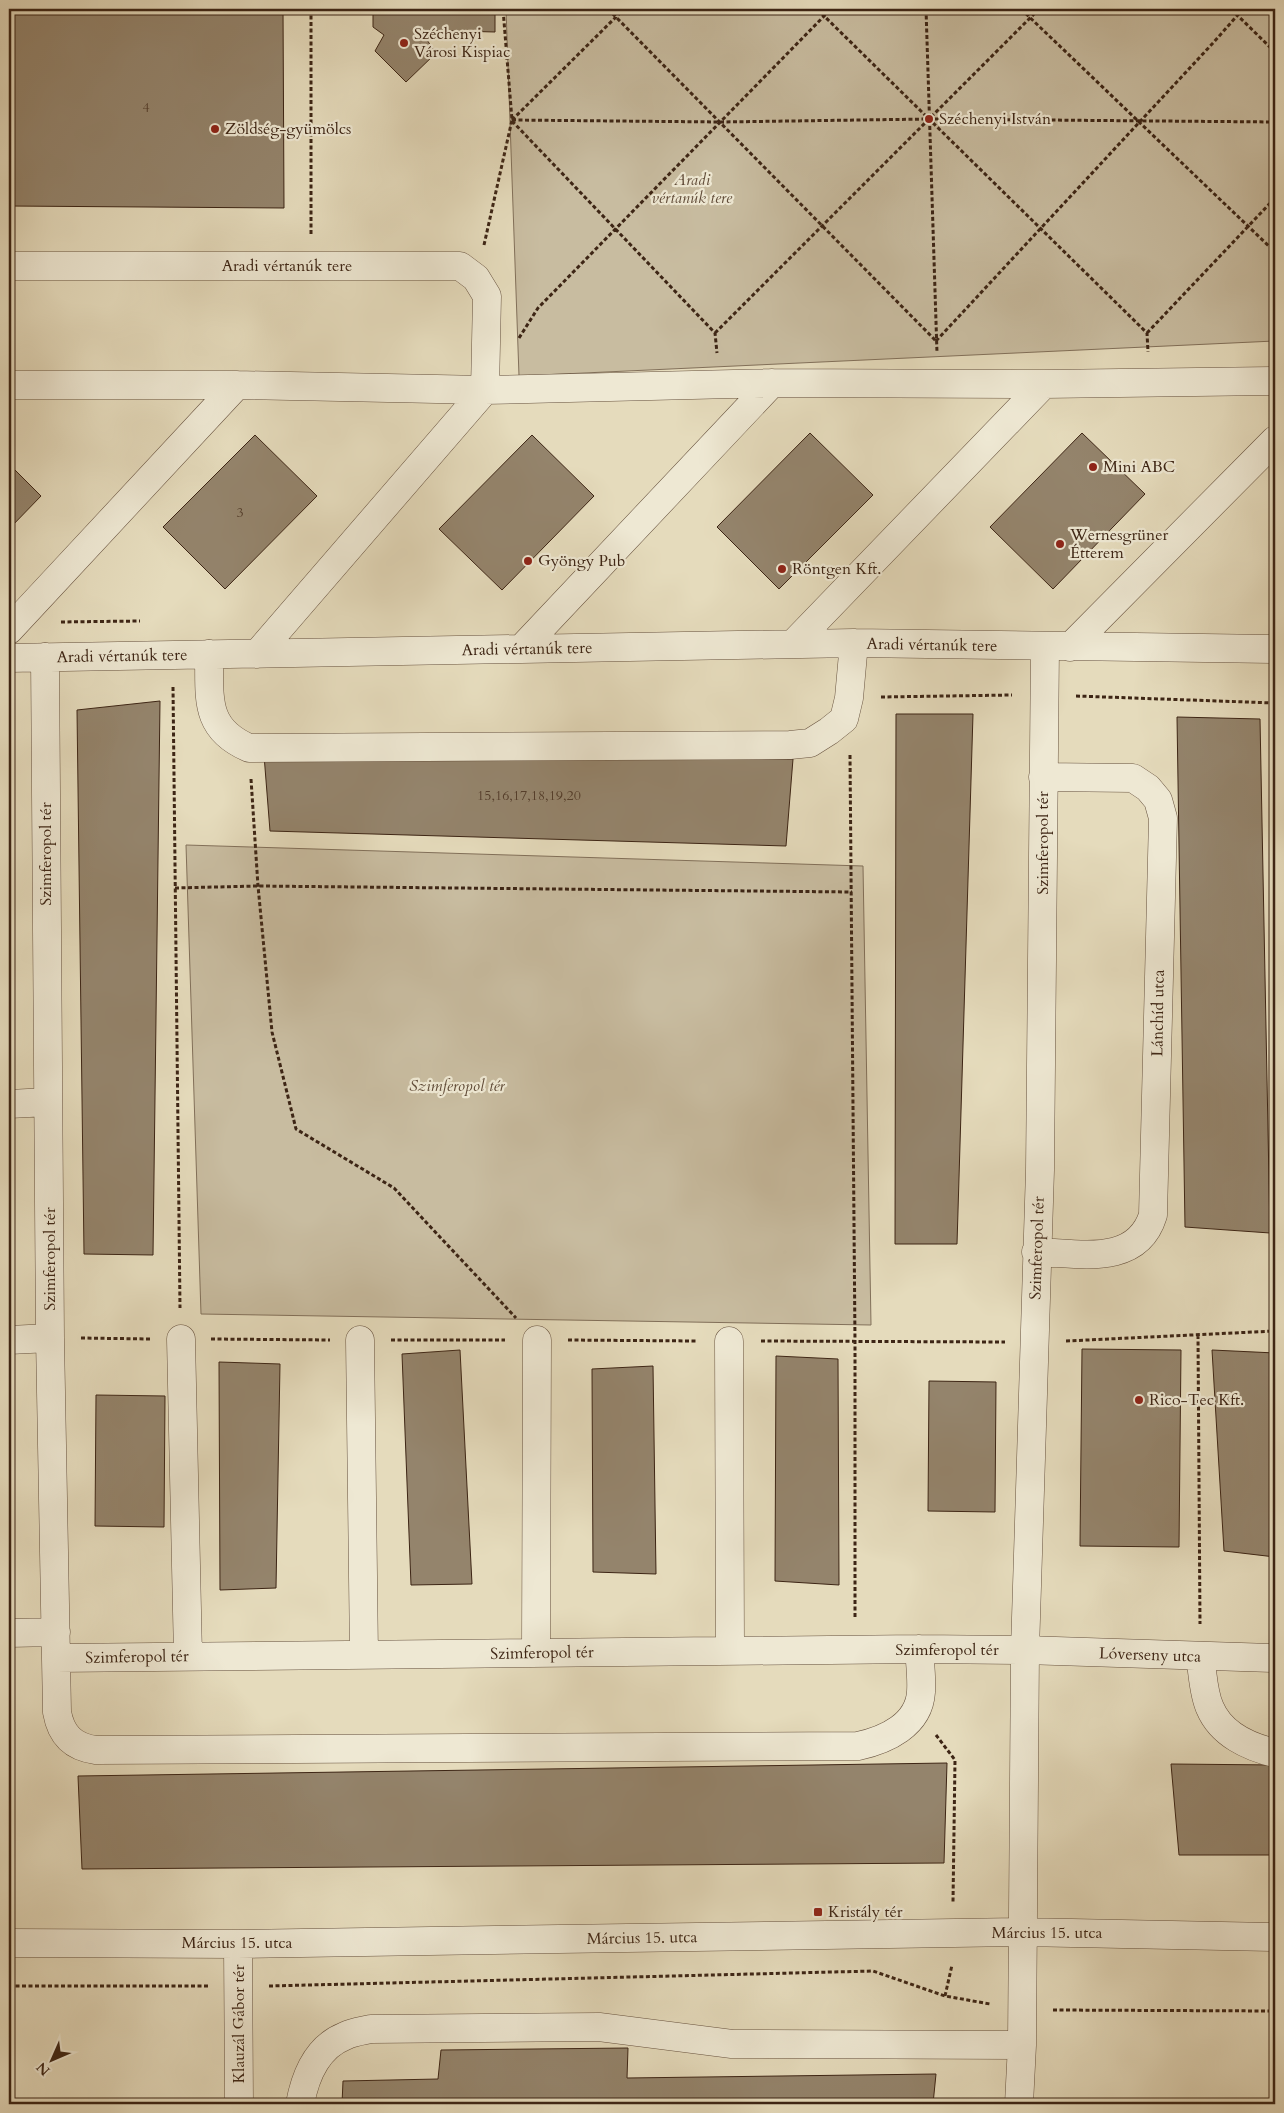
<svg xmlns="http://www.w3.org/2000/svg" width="1284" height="2113" font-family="Cardo,serif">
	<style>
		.green { fill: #c8bca0; stroke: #82705a }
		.building { fill: #94846c; stroke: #3d2515 }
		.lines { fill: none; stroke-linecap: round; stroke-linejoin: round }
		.minor-casing { stroke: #67523f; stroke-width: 29 }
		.path { stroke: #3d2515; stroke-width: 3; stroke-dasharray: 4 2.5; stroke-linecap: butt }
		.minor { stroke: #eee8d3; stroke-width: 28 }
		.poi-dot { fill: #8f2418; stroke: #eee8d3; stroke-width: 2 }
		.labels { text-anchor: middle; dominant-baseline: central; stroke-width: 4.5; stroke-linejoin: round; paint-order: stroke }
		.number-label { font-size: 14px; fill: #533d2b }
		.poi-label { font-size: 16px; fill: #3d2515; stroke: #eee8d3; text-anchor: start }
		.park-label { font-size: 16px; font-style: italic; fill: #604b38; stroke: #eee8d3 }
		.street-label { font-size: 16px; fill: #3d2515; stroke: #eee8d3 }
	</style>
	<rect width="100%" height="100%" fill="#e5dbbc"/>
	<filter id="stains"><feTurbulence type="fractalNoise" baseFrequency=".004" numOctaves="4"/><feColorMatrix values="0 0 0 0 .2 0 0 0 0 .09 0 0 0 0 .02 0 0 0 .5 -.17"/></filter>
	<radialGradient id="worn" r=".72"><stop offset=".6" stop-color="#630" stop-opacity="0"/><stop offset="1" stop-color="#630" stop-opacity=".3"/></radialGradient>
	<!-- green -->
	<path class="green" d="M506,9H1275V341L519,376Z
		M186,845L863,866L871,1325L201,1314Z"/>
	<!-- building -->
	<path class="building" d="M9,9H283L284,208L9,206Z
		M373,9H495V32L420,30L436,53L406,82L375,51L384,35L373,27Z
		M810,433L873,495L779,589L717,527Z
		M1082,433L1145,494L1053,589L990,527Z
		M255,435L317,496L225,589L163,527Z
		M532,435L594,496L502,590L439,529Z
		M9,464L41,496L9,529Z
		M160,701L153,1255L84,1254L77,710Z
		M896,714H973L957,1244H895Z
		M1177,717L1260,719L1270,1233L1185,1227Z
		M264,755L793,759L786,846L270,831Z
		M1082,1349L1181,1350L1179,1547L1080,1546Z
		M460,1350L472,1584L411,1585L402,1354Z
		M1212,1350L1275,1353V1557L1224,1551Z
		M776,1356L838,1359L839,1585L775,1581Z
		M219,1362L280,1364L276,1588L220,1590Z
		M653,1366L656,1574L593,1572L592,1369Z
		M929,1381L996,1382L995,1512L928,1511Z
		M96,1395L165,1396L164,1527L95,1526Z
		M947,1763L944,1863L82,1869L78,1776Z
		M1171,1764L1275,1765V1855H1179Z
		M628,2048L627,2078L936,2074L933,2104H342L343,2081L438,2079L441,2050Z"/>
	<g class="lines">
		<!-- minor casing -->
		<g class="minor-casing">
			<path id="minor" d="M9,266H460L476,278L487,296L485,390L257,654
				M9,385H237L485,390L772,383L1044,384L1275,381
				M9,630L237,385
				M793,644L1044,384
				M1070,647L1275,440
				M521,649L772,383
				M209,654C210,697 203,728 249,748L790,745L810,743L829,731L844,719L849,698L854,643
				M45,657L50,1338L57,1712C61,1735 73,1747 96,1750L858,1746C886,1740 919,1725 921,1692C922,1678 920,1663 919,1649
				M9,658L854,643L1275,649
				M9,1104L48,1102
				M1036,1252C1079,1253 1137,1267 1153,1215L1163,818L1158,800L1148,788L1133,778L1043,777
				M181,1339L188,1656
				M9,1340L50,1338
				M360,1340L364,1655
				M729,1341L730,1651
				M9,1633L56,1632
				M536,1653L537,1340
				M1200,1657C1203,1673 1203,1693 1210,1708C1221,1734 1249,1747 1275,1753
				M56,1658L919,1649L1025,1650L1275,1658
				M9,1943L238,1944L1022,1932L1275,1937
				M238,1944L239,2104
				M300,2104C305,2077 317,2047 345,2036C353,2032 362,2031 371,2029L599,2027L732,2044L1022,2045
				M1019,2104L1022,2045L1025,1650L1040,1170L1045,647"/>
		</g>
		<!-- path -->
		<path class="path" d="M311,9V236
			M608,9L936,341
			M817,9L1147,333L1148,352
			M926,9L937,353
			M1021,9L1275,252
			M1231,9L1275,52
			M512,120L720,122L929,119L1275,122
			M512,120L624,9
			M512,121L715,333L717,353
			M484,245L512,120L503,9
			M715,333L1039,9
			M1147,333L1275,198
			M519,338L538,308L831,9
			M936,341L1213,43L1243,9
			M61,622L140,621
			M173,687L180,1308
			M1076,696L1275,703
			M881,697L1012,695
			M850,755L855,1342V1619
			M251,779L258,886L272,1032L296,1129L394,1188L516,1318
			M175,888L258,886L852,892
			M1198,1335L1200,1624
			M81,1338L150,1339
			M211,1339L330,1340
			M391,1340H505
			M568,1340L697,1341
			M761,1341L1005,1342
			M1066,1341L1275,1331
			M936,1735L955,1760L953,1902
			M9,1986H208
			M269,1986L873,1971L945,1996L990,2004
			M945,1996L952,1965
			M1053,2010L1275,2011"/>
		<!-- minor -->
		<use href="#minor" class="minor"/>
	</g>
	<!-- markers -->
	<g class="poi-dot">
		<circle cx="404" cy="43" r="5"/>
		<circle cx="929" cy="119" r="5"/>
		<circle cx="215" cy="129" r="5"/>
		<circle cx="1093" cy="467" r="5"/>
		<circle cx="1060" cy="544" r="5"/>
		<circle cx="528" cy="561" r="5"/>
		<circle cx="782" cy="569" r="5"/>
		<circle cx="1139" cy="1400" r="5"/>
		<rect x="813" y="1907" width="10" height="10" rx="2.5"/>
	</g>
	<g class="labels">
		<!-- number labels -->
		<g class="number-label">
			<text x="146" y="107">4</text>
			<text x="240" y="512">3</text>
			<text x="529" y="795">15,16,17,18,19,20</text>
		</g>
		<!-- poi labels -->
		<g class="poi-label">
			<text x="414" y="34">Széchenyi<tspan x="414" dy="18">Városi Kispiac</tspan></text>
			<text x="939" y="119">Széchenyi István</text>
			<text x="225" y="129">Zöldség-gyümölcs</text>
			<text x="1103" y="467">Mini ABC</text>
			<text x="1070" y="535">Wernesgrüner<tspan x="1070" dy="18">Étterem</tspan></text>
			<text x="538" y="561">Gyöngy Pub</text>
			<text x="792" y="569">Röntgen Kft.</text>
			<text x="1149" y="1400">Rico-Tec Kft.</text>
			<text x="828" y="1912">Kristály tér</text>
		</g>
		<!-- park labels -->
		<g class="park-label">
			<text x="692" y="180">Aradi<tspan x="692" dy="18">vértanúk tere</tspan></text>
			<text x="457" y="1086">Szimferopol tér</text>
		</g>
		<!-- street labels -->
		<g class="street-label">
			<text x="287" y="266">Aradi vértanúk tere</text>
			<text transform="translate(932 645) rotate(1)">Aradi vértanúk tere</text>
			<text transform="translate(527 649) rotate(-1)">Aradi vértanúk tere</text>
			<text transform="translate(122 656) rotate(-1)">Aradi vértanúk tere</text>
			<text transform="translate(1043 843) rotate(-90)">Szimferopol tér</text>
			<text transform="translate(46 854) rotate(-90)">Szimferopol tér</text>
			<text transform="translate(1158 1013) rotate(-89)">Lánchíd utca</text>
			<text transform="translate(1037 1248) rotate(-88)">Szimferopol tér</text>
			<text transform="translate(50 1259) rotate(-90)">Szimferopol tér</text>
			<text x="947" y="1650">Szimferopol tér</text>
			<text transform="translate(542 1653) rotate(-1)">Szimferopol tér</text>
			<text transform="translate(1150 1655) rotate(2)">Lóverseny utca</text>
			<text transform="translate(137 1657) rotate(-1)">Szimferopol tér</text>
			<text x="1047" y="1933">Március 15. utca</text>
			<text transform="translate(642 1938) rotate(-1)">Március 15. utca</text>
			<text x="237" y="1943">Március 15. utca</text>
			<text transform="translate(239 2024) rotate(-90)">Klauzál Gábor tér</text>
		</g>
	</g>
	<!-- margin -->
	<rect width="1284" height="2113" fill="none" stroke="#e5dbbc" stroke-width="30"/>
	<rect x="10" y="10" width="1264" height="2093" fill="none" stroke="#3d2515" stroke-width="2.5"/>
	<rect x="15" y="15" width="1254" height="2083" fill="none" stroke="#3d2515"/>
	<!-- north arrow -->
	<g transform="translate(52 2060) rotate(225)" stroke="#eee8d3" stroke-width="4" paint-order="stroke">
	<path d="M0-4L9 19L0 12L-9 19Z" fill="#3d2515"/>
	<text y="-8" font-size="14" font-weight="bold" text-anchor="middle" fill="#3d2515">N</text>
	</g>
	<rect width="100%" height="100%" filter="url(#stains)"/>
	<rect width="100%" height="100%" fill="url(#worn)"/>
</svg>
